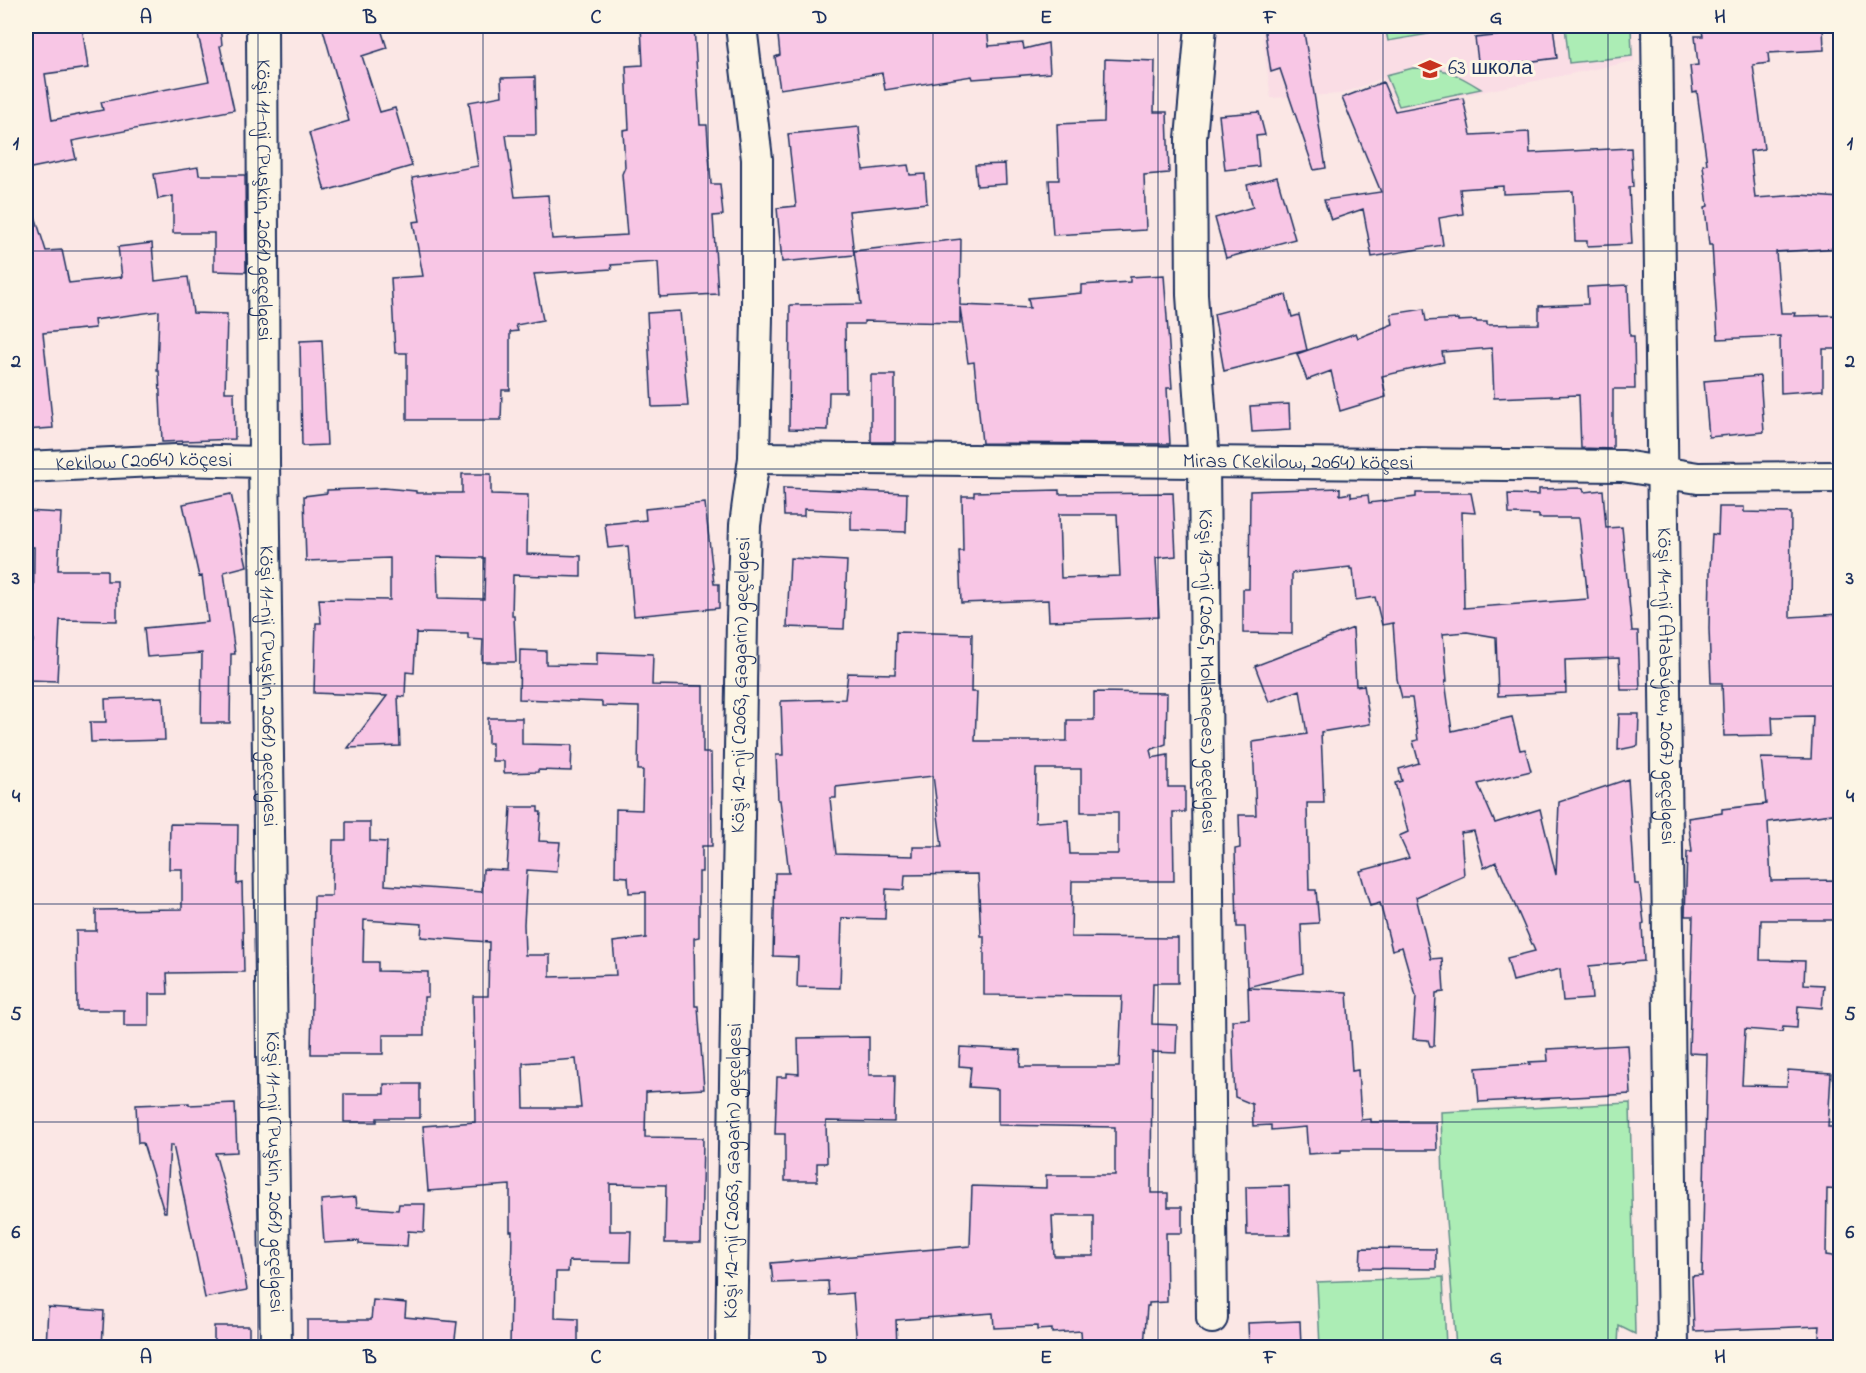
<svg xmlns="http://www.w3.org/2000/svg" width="1866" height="1373" font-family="'Indie Flower',sans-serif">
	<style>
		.built { fill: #fadde5 }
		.green { fill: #acedb5; stroke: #648e8a; stroke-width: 1.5 }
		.building { fill: #f8c6e5; stroke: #1b2f5e; stroke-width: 1.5; fill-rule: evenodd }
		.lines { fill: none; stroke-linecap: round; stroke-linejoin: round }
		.minor-casing { stroke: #1b2f5e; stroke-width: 34 }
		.minor { stroke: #fcf5e5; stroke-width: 30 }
		.grid { fill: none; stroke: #1b2f5e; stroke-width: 1.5; stroke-opacity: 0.55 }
		.labels { text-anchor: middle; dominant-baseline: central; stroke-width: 6; stroke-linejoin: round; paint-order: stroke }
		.poi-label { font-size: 21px; fill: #1b2f5e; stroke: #fcf5e5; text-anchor: start }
		.street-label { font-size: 21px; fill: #1b2f5e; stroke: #fcf5e5 }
		.neatline { fill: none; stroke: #1b2f5e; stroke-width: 2 }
		.grid-label { font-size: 20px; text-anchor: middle; font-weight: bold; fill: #1b2f5e }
	</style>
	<rect width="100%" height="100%" fill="#fbe7e5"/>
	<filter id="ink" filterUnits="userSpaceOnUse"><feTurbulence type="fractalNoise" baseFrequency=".0167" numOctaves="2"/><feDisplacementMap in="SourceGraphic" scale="12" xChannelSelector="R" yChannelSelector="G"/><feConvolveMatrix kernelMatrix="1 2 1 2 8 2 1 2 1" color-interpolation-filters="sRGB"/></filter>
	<g filter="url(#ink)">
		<!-- built -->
		<path class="built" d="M1261,26H1633L1634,61L1397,109L1383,78L1341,94L1271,98Z"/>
		<!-- green -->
		<path class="green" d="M1385,26H1427L1429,34L1388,41Z
			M1565,26H1631L1632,56L1569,63Z
			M1413,68C1445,68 1454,72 1481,89L1399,106L1386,75Z
			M1630,1103L1635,1334L1619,1326L1618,1345L1456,1347L1443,1181L1441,1112Z
			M1443,1277L1446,1347H1320L1317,1282Z"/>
		<!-- building -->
		<path class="building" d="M26,26H38V28L57,26H82L88,68L45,74L52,120L103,110L101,102L209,81L196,26H220L222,45L220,46L234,110L72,141L76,159L26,169V106H29L26,83Z
			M322,26H380L387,48L362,56L380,112L395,108L412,166L325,191L309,133L349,121Z
			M641,26H694L700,125H707L711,184H720L723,215L713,216L718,294L660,297L658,262L611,265L612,269L534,274L543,320L516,325L518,331L510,332V390H502L501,420H407V353H395L391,278L423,276L413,222L420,221L412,178L478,166L469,102L502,96L501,78L535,77L536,135H506L515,197L548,195L552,239L627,235L622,174L625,167L623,130L629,129L626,66L643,65Z
			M777,26H807L808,30L840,26H987L989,46L1023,43L1024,49L1048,43L1050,73L973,79L972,76L885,90L882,73L780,89L775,57L780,55Z
			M1264,26H1303L1326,168L1314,170L1280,69L1271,72Z
			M1511,26H1553L1557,58L1479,68L1475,38L1512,34Z
			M1701,26H1823L1824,50L1768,53L1769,63L1753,65L1764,149L1750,151L1755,198L1801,195L1840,198V248L1776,252L1781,313H1795L1794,316L1840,315V349H1823V390L1781,393L1780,336L1718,339L1712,245H1709L1705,207L1708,206L1703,165L1707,164L1697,92L1693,93L1690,66L1698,65L1695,36H1703Z
			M1105,59L1155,61L1154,112H1167L1169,173L1144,175L1146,230L1053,235L1049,180H1059L1057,124L1104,122Z
			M1383,82L1395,111L1463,98L1471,135L1529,132L1530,153L1631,148L1633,187H1629L1632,244L1587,246V241H1575L1573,191L1503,194V186L1460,189L1463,214L1439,218L1443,245L1372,257L1363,209L1331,220L1324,200L1381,192L1342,98Z
			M1259,112L1265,135L1256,136L1259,166L1225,170L1219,115Z
			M859,127L863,170L908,165L910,175L925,174L927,203L849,211L854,255L782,262L777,208L796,206L788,134Z
			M1005,164L1006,184L977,186L975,165Z
			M198,167L199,175H245L246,272L214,271V233H173V196L158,199L154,174Z
			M1277,177L1295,239L1226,258L1215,218L1253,207L1247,185Z
			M30,200L46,251L62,250L69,283L122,277L118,247L152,243L155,281L188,277L193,313L227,314L225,392H234L235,439L162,442L159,371H157L159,311L94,320L95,328L43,333L53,428L26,430V201Z
			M961,239L960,305L1030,308L1028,298L1081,293V285L1130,282V277L1164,275L1172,388H1167L1170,444L982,443L974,362L968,363L960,307V323L864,321V324H845L846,392H829L828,430L789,429L790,305L861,304L854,251Z
			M1628,285L1630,336H1634L1635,389H1613V449L1581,448L1579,395L1494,398L1492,348L1442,352L1444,362L1382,376L1386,397L1340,411L1331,371L1307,380L1297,354L1356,333L1358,338L1393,324L1391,314L1424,309L1426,321L1458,319V321L1476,320L1477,322H1487V325L1539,324V306L1588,304L1587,287Z
			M1286,295L1292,317L1299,315L1307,350L1224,371L1214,314Z
			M680,311L688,406L652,407L647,313Z
			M322,340L327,445L302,446L300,341Z
			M871,375H895V442H871Z
			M1760,376L1764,432L1709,437L1704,381Z
			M1289,404L1290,430L1252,432L1250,406Z
			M462,474H491V494L528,495L527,554L581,556V577L513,575L512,616H514L516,662H482L483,640L468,639V634L416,633L414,673L406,672L405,697L398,696L400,746L348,748L387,696L314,693L316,623H321L319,599L390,600V558L306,561L304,496L327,493V490L384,488L416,491V493H462ZM437,557L485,558L484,599L438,598Z
			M783,488L907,493L906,532L851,530V511L804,509V516H784Z
			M1340,488V495L1351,493V497L1368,495L1369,503L1416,497V493H1471L1475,513L1462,512L1464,608L1588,599L1579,518H1539V515L1509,514L1508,494L1539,495V489L1583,488L1584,492L1603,490L1606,528L1622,527L1632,631H1638L1640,690H1621L1619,658L1565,660L1566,693L1498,696L1496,637L1467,632L1443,634L1447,681H1445L1452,731L1512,717L1520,750L1525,749L1531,771L1478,784L1495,823L1540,809L1556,875L1559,802L1628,779L1635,884H1639L1640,889L1644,923L1642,924L1644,961L1589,966L1592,999L1563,1001L1560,969L1513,981L1507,958L1535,951L1496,862L1484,868L1474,831L1461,833L1464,876L1416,897L1431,959L1442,958L1444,992L1436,993L1434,1046H1430L1428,1040L1413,1039L1416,996L1402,947L1392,950L1380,903L1370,906L1360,871L1409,858L1399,836L1408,832L1395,783L1402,781L1399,769L1419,763L1413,741L1418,740L1412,698H1402L1397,679L1393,623L1382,625L1375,597L1356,600L1353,569H1350V567L1292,573V634L1243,633V589H1249L1250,491Z
			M1059,490V494L1173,493L1176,556L1156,558L1159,617L1049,621L1048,600L961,603L959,551H963L962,496H974V492ZM1059,514H1117L1120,576L1061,578Z
			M231,494L247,566L224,572L235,654H231L230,723H201L202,653L147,657L144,628L208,622L202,576L199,577L183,504Z
			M705,503L714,584H719V608L634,616L628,546L608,548L605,524L646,520L645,509Z
			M1719,507H1744V512L1791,513L1790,617L1840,614V813L1768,822L1771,881L1840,880V920H1761L1760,960L1805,961L1804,984L1824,985L1822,1008L1798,1006L1797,1028L1783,1027L1782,1032L1745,1029L1742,1085L1787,1086L1788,1070L1831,1073L1828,1127H1840V1190L1827,1189L1826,1255L1840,1257V1347H1818L1820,1326L1694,1331L1692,1276L1702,1275L1707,1054L1689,1053L1693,916H1685L1687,852H1692L1688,818L1722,813V809L1766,804L1761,758L1811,759L1813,716L1772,717L1773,735L1724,736L1722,683H1711L1709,629L1710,570L1712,534L1718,535Z
			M26,511L61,513L58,570H107V581H117V621L60,620L57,681L28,680L30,642H33L34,547H26Z
			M790,558L847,561L844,629L787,627Z
			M1353,628L1356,686L1364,685L1370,724L1321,732L1324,803H1307L1309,890H1316L1319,923L1301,924L1303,973L1248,987L1245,927H1237L1235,849L1240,848L1239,815H1256L1253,742L1307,734L1300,690L1269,702L1255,666Z
			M896,632L972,634L971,692H977L975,741H1067V720H1094V692L1167,693L1166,744L1150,750L1152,758L1168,755V787H1185V812H1173L1174,881H1072L1071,937L1178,938V983H1153L1152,1024L1177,1025L1176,1053L1152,1052L1151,1193H1168V1207H1182V1233H1166L1167,1302L1149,1303V1306H1147L1144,1347H1082L1081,1331L1052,1333V1329L1037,1330V1326L994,1328L993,1313L896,1320L897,1347H857L853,1293L829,1295L828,1281L773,1283L771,1263L970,1246L972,1186L1046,1188V1175H1115V1127L998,1125V1089L969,1087L971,1067L959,1066L960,1047L1021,1050L1020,1067H1119L1122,996L984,995V936H981L978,874L905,875L904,890L886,889L885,919L842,918L840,988L797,987L798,957L773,956L775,873H789L780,800H778L776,755H783L781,701L845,699L848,673L895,674ZM1036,769H1081V812H1118V854H1070L1068,820L1035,822ZM933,776L942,847H913V856L836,854L830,798H836V787ZM1052,1216H1094V1256H1054Z
			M520,650L546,651V664L597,665V652L653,654L652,685L703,686V753H711L712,846H702V872H699V937L694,938L695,1006H698L704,1089L646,1092L645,1137L703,1138L701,1243H665L666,1185L610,1184V1231H631L630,1262L569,1261L568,1272H556L555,1318L578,1319V1347H510L512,1231H510V1185L428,1191L423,1126L475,1122L473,996H488L489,942L421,937L422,924L364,920L363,962H378V971L428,972V997H424V1035H383V1054H311L314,896H332L333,840H346V822H370V841L387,842L385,885L482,892L483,869L507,870L511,807H538V812H541L539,841L560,842L557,872L527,870L524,924L525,955H550V977L616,975L613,942L646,938V892L629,893L628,877L615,876L616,809L642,810L643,770H638L639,707L602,706V702L519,699ZM576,1059L581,1108H524L523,1063Z
			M163,697L165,740L91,742L90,722H106L105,699Z
			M1619,714H1639L1638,746L1618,750Z
			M488,718H522V744L572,745L571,771L538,770V772L504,773V761H492V743H488Z
			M170,824L238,825L237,884L242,883L244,972L167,973L168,994H149V1026H124V1010H77L76,931H96V910L182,909V869H169Z
			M1248,988L1347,992L1352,1071L1358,1070L1361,1120L1371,1119V1122H1436L1437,1150H1341V1152L1308,1154L1306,1127L1271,1130V1125L1253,1126L1252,1104L1235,1097L1234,1077L1232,1020L1249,1019Z
			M869,1037V1075H895L894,1122L826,1121L827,1163H817V1181H785V1134H775L777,1077H787V1073L799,1074L798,1038Z
			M1628,1045L1631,1094L1479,1102L1476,1068L1530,1064L1529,1062L1548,1061L1547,1049Z
			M384,1084H420V1118H377V1122H344V1094H384Z
			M189,1103V1105L235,1103L237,1152L215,1153L237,1232L247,1290L205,1298L173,1145H170L166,1212H164L143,1143H138L136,1105Z
			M1289,1186L1290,1235H1247L1246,1187Z
			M356,1197L357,1207L398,1210L399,1204H425L424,1232L408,1231L407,1246L359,1244V1241L324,1243L321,1200Z
			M1361,1248L1436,1249V1269L1360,1268Z
			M373,1300L406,1303L405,1317L457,1322L454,1347H307V1320H371Z
			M48,1307L104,1311L102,1347H46Z
			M1300,1321L1301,1347H1249L1248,1323Z
			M214,1326H249V1347H214Z"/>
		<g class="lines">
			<!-- minor casing -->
			<g class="minor-casing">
				<g id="minor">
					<path id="s1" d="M262,26L264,462L276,1348"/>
					<path id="s2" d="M1201,26L1191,139L1192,295L1204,463L1212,1318"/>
					<path id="s3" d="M1657,26L1673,1348"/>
					<path id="s4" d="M754,458L1623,466L1698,478L1840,477"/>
					<path id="s5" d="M26,467L176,460L264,462"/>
					<path id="s6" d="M731,1348L742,620L745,525L754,458L757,317V159L741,26"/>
				</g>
			</g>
			<!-- minor -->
			<use href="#minor" class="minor"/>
		</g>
	</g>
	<!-- grid -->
	<path class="grid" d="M258,26V1348M483,26V1348M708,26V1348M933,26V1348M1158,26V1348M1383,26V1348M1608,26V1348M26,251H1840M26,469H1840M26,686H1840M26,904H1840M26,1122H1840"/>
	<!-- icons -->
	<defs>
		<g id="school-bare" transform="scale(1.8)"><path d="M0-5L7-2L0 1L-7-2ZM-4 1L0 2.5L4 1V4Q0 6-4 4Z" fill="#c8321e" stroke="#fcf5e5" stroke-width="2.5" paint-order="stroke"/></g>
	</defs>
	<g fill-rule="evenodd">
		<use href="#school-bare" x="1430" y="69"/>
	</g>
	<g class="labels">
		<!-- poi labels -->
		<g class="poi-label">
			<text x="1448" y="69">63 школа</text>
		</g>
		<!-- street labels -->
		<g class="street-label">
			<text stroke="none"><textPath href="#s1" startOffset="174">Köşi 11-nji (Puşkin, 2061) geçelgesi</textPath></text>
			<text stroke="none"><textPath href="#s4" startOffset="544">Miras (Kekilow, 2064) köçesi</textPath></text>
			<text stroke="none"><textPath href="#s5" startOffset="118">Kekilow (2064) köçesi</textPath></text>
			<text stroke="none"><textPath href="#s2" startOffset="646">Köşi 13-nji (2065, Mollanepes) geçelgesi</textPath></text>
			<text stroke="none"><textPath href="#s6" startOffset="663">Köşi 12-nji (2063, Gagarin) geçelgesi</textPath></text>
			<text stroke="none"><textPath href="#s3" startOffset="660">Köşi 14-nji (Atabaýew, 2067) geçelgesi</textPath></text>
			<text stroke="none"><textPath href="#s1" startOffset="660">Köşi 11-nji (Puşkin, 2061) geçelgesi</textPath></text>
			<text stroke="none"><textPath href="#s1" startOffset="1146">Köşi 11-nji (Puşkin, 2061) geçelgesi</textPath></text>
			<text stroke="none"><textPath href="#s6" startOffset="177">Köşi 12-nji (2063, Gagarin) geçelgesi</textPath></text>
		</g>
	</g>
	<!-- margin -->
	<rect width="1866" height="1373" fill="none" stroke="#fcf5e5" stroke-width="66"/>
	<rect x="33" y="33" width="1800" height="1307" class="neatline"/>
	<g class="grid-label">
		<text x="146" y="23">A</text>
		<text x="370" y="23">B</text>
		<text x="596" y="23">C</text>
		<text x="820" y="23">D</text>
		<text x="1046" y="23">E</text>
		<text x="1270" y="23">F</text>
		<text x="1496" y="23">G</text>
		<text x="1720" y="23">H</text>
		<text x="16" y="149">1</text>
		<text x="1850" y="149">1</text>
		<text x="16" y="367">2</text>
		<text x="1850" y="367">2</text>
		<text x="16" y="584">3</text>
		<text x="1850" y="584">3</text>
		<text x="16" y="802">4</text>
		<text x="1850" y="802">4</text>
		<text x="16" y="1020">5</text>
		<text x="1850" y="1020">5</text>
		<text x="16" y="1238">6</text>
		<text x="1850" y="1238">6</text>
		<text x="146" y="1363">A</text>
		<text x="370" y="1363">B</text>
		<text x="596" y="1363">C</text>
		<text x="820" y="1363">D</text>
		<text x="1046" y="1363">E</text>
		<text x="1270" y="1363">F</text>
		<text x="1496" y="1363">G</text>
		<text x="1720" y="1363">H</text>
	</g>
</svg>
